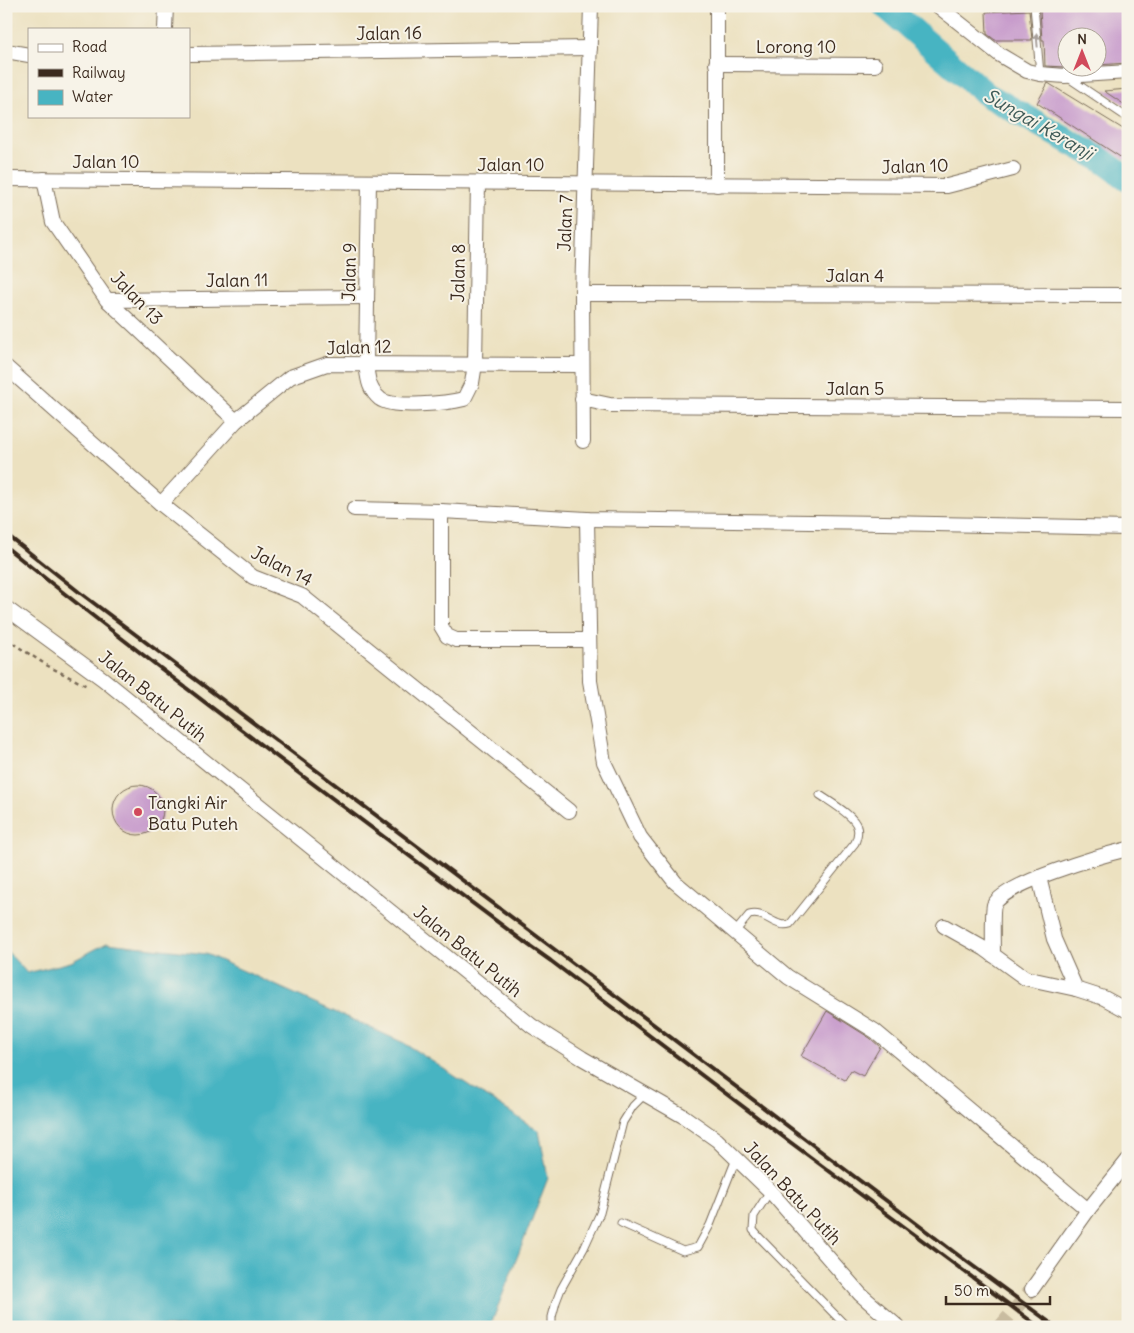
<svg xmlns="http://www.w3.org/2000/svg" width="1134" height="1333" viewBox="0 0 1134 1333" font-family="Delius,sans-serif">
<rect width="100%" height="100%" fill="#f7f3e8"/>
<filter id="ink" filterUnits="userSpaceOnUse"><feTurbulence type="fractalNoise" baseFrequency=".02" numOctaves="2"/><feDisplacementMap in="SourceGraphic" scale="10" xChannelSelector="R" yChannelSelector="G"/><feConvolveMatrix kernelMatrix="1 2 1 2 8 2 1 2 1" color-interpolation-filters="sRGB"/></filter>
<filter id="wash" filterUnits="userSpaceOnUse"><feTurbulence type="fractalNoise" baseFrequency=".0096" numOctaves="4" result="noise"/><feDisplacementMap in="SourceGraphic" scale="20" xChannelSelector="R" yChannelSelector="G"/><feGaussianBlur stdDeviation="1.12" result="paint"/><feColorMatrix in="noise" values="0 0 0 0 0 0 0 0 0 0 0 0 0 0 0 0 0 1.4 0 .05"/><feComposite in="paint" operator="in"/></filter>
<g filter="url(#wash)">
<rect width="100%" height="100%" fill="#ece1c0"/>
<polygon fill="#47b4c2" stroke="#416f70" points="107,943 206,954 404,1043 539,1131 548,1178 490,1327 6,1327 6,950 27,973 71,962"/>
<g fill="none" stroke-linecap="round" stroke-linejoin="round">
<polyline stroke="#47b4c2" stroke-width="25" points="885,6 987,95 1102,160 1128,179"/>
</g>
<g id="blocks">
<g fill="#c89ccc">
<polygon points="1043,6 1128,6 1128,63 1096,65 1096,38 1066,38 1066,67 1045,66 1044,40 1042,40 1040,10 1043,10"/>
<polygon points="1029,10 1032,40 995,40 987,34 986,12"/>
<polygon points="1048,83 1128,132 1128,162 1037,103"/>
<polygon points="1128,89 1128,107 1104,91"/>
<circle cx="138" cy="810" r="25"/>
<polygon points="827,1011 870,1038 880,1047 863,1076 851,1070 845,1080 801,1056"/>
</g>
</g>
</g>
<g filter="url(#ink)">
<use href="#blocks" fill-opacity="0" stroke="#796a57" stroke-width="1"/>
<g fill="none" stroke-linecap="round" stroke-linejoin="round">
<polyline stroke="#c9bca0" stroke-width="14" stroke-dasharray="14 7" stroke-linecap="butt" points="1000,1327 1032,1289"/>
<defs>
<g id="service">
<polyline points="1034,6 1040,74"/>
<polyline points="1067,77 1128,118"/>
<path d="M735,932l14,-17c16,-5 26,14 41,9l65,-81c2,-5 4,-11 2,-16 -2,-11 -27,-25 -37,-32"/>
<polyline points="770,1191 754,1216 753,1230 760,1238 847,1327"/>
<polyline points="621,1223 683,1251 698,1247 710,1225 736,1159"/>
<polyline points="552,1327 552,1317 556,1302 561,1289 584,1248 600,1213 623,1122 633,1106 645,1094"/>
</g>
<g id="minor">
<polyline points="938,6 1000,55 1027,71 1040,74 1065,76 1128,72"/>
<polyline points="165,29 166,6"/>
<polyline points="6,51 29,55"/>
<polyline points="189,54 590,48"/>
<polyline points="716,64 875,65"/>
<polyline points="6,179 947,186 1013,169"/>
<polyline points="44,179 53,222 107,300 236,421"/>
<path d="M369,182l-3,182c2,14 2,25 14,35 13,10 68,4 84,0l8,-16 3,-19 3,-181"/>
<polyline points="717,185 717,6"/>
<polyline points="582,294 1128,295"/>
<polyline points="107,300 367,297"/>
<polyline points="6,367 161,504 253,577 302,596 569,811"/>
<polyline points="582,399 610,405 1128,408"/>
<polyline points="583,441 582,294 591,6"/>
<polyline points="161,504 236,421 290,377 327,364 582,365"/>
<polyline points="354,509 441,511 587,519 884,523 1128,528"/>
<polyline points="441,511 441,626 447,636 456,640 589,640"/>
<polyline points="587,519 590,681 604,762 640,837 675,882 788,977 875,1031 1088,1210"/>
<polyline points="6,608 103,679 532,1026 582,1058 683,1116 717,1140 770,1191 860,1294 898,1327"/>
<polyline points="1039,877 1054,939 1076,989"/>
<polyline points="944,926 985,949 1025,978 1076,989 1104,998 1128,1011"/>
<path d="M993,955c0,-10 -1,-44 1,-50 10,-22 109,-50 134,-56"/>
<polyline points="1032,1289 1088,1210 1128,1160"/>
</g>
</defs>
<use href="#service" stroke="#796a57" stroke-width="9"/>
<use href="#minor" stroke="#796a57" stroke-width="16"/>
<polyline stroke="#796a57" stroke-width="2.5" stroke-dasharray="4 4" stroke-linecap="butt" points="6,639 48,666 87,686"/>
<use href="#service" stroke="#fff" stroke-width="7"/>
<use href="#minor" stroke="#fff" stroke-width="14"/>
<g stroke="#3b2a1e" stroke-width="4">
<polyline points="6,534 79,592 558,952 958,1255 1056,1327"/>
<path d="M6,547c169,136 344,264 517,394l28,20 231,175 257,191"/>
</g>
</g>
<defs><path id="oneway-solid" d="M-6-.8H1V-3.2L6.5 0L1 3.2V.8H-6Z" transform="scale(1.25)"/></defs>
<use fill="#a79f9a" href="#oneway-solid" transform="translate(1037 40) rotate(-95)"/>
</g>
<circle fill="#d1495b" stroke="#f7f3e8" stroke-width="2" cx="138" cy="812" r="5"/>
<g text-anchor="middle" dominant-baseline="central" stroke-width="4" stroke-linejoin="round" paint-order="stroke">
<g font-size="18" fill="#3b2a1e" stroke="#f7f3e8">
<text transform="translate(389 33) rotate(-1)">Jalan 16</text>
<text x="796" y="46">Lorong 10</text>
<text x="106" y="161">Jalan 10</text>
<text x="511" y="164">Jalan 10</text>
<text transform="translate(915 166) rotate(-2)">Jalan 10</text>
<text transform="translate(565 223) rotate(-88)">Jalan 7</text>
<text transform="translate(349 272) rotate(-89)">Jalan 9</text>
<text transform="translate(458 273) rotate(-89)">Jalan 8</text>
<text x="855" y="275">Jalan 4</text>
<text transform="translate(237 280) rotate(-1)">Jalan 11</text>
<text transform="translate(137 298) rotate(46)">Jalan 13</text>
<text transform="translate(359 347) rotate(-2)">Jalan 12</text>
<text x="855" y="388">Jalan 5</text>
<text transform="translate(282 566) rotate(27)">Jalan 14</text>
<text transform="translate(153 696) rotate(39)">Jalan Batu Putih</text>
<text transform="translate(468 951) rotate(39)">Jalan Batu Putih</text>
<text transform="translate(793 1193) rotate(47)">Jalan Batu Putih</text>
</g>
<g font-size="18" fill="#3b2a1e" stroke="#f7f3e8" text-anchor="start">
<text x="148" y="802">Tangki Air<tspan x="148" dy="21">Batu Puteh</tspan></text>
</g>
<g font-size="19" font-style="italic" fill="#3f5a57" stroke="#f7f3e8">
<text transform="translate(1039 124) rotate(30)">Sungai Keranji</text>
</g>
</g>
<rect width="1134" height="1333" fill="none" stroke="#f7f3e8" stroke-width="25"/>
<rect x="28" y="28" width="162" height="90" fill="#f7f3e8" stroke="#aca397"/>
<rect x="38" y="44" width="25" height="8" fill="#ffffff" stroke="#aca397"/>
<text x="72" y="52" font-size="15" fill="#3b2a1e">Road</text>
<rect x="38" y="69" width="25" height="8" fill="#3b2a1e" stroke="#aca397"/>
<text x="72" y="78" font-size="15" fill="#3b2a1e">Railway</text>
<rect x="38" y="90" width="25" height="15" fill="#47b4c2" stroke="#aca397"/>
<text x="72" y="102" font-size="15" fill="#3b2a1e">Water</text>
<g transform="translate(1082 52)"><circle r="24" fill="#f7f3e8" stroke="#aca397"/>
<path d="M0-4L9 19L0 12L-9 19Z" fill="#d1495b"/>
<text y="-8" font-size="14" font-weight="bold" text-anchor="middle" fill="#3b2a1e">N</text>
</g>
<path d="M946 1296v8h104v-8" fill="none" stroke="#3b2a1e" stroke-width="2.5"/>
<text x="954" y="1296" font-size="15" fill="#3b2a1e" stroke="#f7f3e8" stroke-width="4" paint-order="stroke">50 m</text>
</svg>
